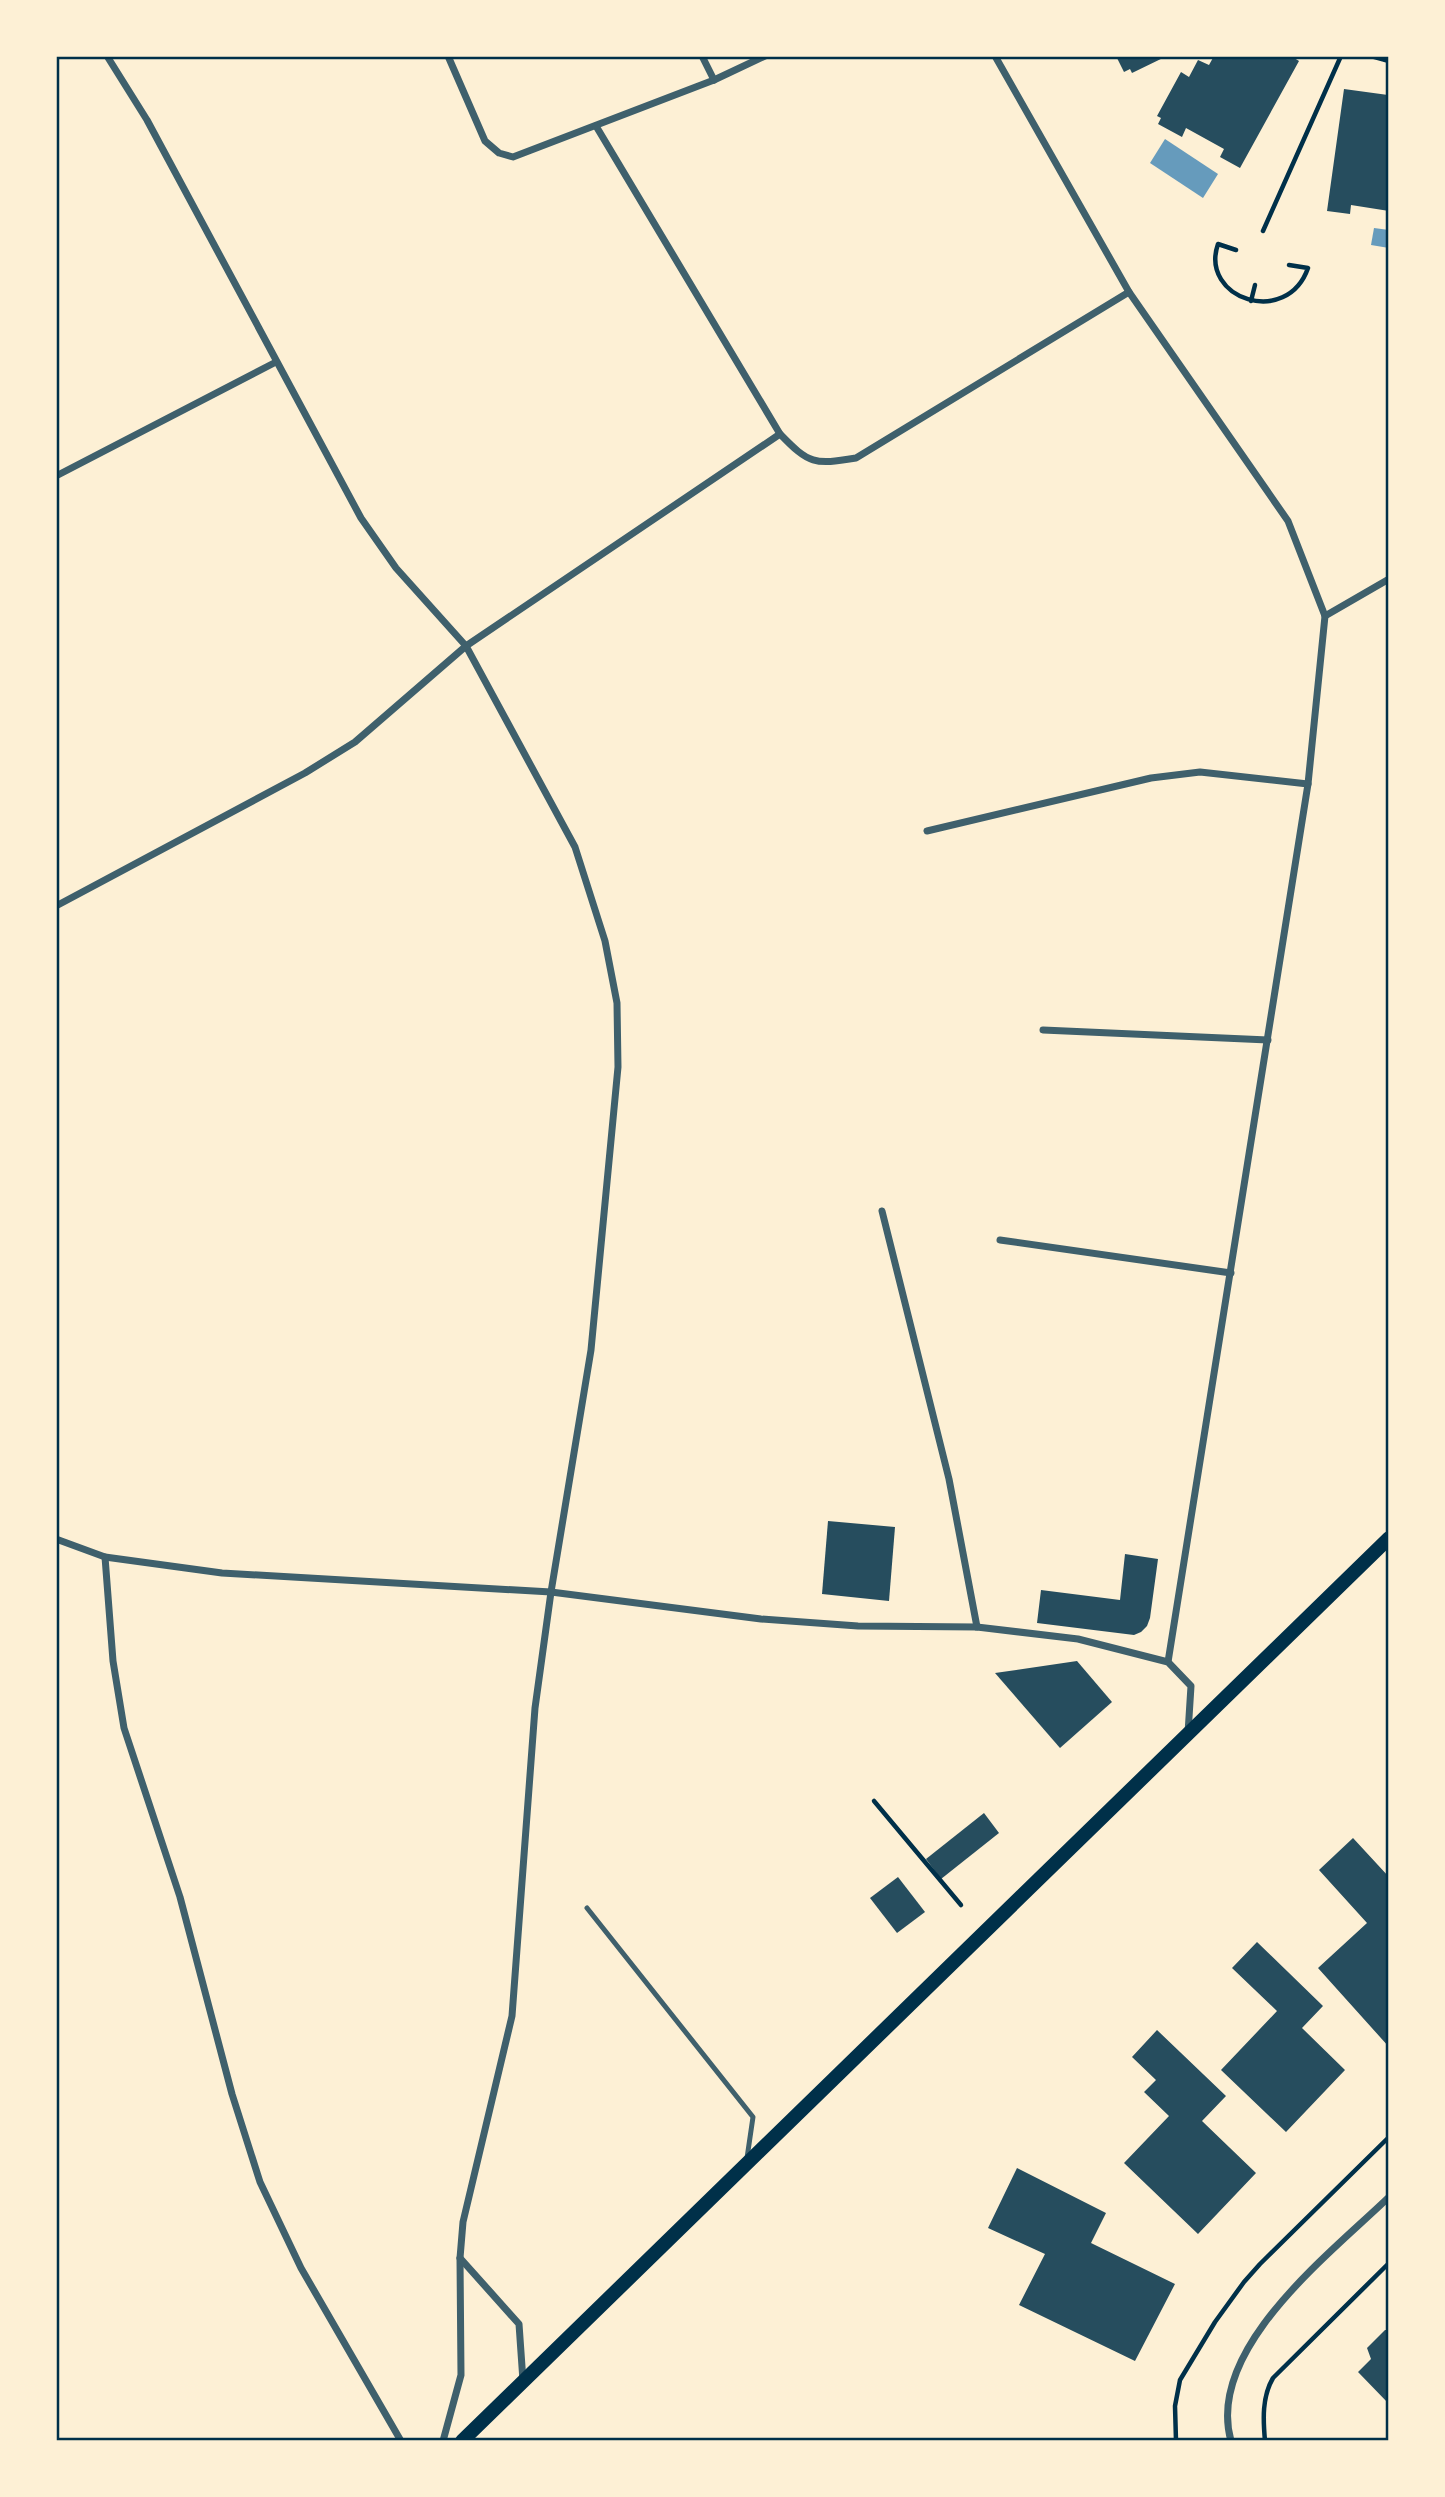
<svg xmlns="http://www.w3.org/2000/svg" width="1445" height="2497" viewBox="0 0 1445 2497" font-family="'DejaVu Sans',sans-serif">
<rect width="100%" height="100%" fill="#fdf0d5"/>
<g fill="#669bbc">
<polygon points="1165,139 1218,174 1203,198 1150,163"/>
<polygon points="1374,228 1389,230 1389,248 1371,245"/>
</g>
<g fill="#264d5e">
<polygon points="1116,56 1167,56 1132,73 1130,69 1124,72"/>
<polygon points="1214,56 1291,56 1299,61 1240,168 1220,157 1224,149 1186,128 1182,137 1158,124 1161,118 1157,116 1181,72 1189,77 1198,60 1209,65"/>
<polygon points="1344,89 1388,95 1386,114 1389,114 1389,211 1351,205 1350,214 1327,211"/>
<polygon points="828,1521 895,1527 889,1601 822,1594"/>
<polygon points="1125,1554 1158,1559 1150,1618 1147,1626 1141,1632 1134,1635 1037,1623 1041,1590 1120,1600"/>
<polygon points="1077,1661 1112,1702 1060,1748 995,1673"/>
<polygon points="984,1813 999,1833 941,1879 926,1859"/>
<polygon points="1353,1838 1389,1877 1389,2047 1318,1968 1367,1923 1319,1870"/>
<polygon points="898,1877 925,1912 897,1933 870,1898"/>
<polygon points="1257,1942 1323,2006 1302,2028 1345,2070 1286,2132 1221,2070 1277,2011 1232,1968"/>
<polygon points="1157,2030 1226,2096 1202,2121 1256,2173 1198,2234 1124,2163 1169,2116 1144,2092 1156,2080 1132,2057"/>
<polygon points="1017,2168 1106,2213 1091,2243 1175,2284 1135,2361 1019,2305 1045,2254 988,2228"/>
<polygon points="1385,2330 1389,2330 1389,2404 1358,2372 1371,2359 1367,2348"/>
</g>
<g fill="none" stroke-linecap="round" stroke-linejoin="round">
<g stroke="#003049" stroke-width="4.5">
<polyline points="1371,56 1389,61"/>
<polyline points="1263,231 1341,56"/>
<path d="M1236,250l-18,-6c-19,55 69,84 90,24l-19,-3"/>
<polyline points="1251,301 1255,285"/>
<polyline points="874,1801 961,1905"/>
<polyline points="1176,2441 1175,2406 1180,2380 1215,2322 1244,2282 1260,2264 1389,2137"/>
<path d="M1265,2441c-2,-22 -3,-44 8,-63l116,-115"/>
</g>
<polyline stroke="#3f606c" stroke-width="5" points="587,1908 753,2117 747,2158"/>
<g stroke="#3f606c" stroke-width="7">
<polyline points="107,56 147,120 361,518 396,568 466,646 575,847 605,941 617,1003 618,1067 591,1350 551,1592 535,1708 512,2016 463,2222 460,2258 461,2375 443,2441"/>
<polyline points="448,56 485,141 499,153 513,157 714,80 765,56"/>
<polyline points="702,56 714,80"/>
<polyline points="995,56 1129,292 1288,521 1325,616 1308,784 1168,1662"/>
<path d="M596,126l184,308c29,30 34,31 76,24l273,-166"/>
<polyline points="56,476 276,362"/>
<polyline points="1325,616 1389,579"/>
<polyline points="927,831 1151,778 1200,772 1308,784"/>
<polyline points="56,906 305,773 355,742 466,646 780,434"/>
<polyline points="1043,1030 1268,1040"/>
<polyline points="882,1211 949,1479 977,1627"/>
<polyline points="1000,1240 1231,1273"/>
<polyline points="56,1539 105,1557 222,1573 551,1592 761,1619 858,1626 977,1627 1078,1639 1168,1662 1191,1686 1188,1733"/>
<polyline points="105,1557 113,1661 124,1728 180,1897 232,2094 260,2182 301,2268 401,2441"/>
<polyline points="460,2258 519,2324 523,2381"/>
<path d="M1231,2441c-26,-92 99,-187 158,-244"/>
</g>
<polyline stroke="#003049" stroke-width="14" points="462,2441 1389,1538"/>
</g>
<rect width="1445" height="2497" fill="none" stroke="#fdf0d5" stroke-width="116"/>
<rect x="58" y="58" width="1329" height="2381" fill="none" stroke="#003049" stroke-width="2.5"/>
</svg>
